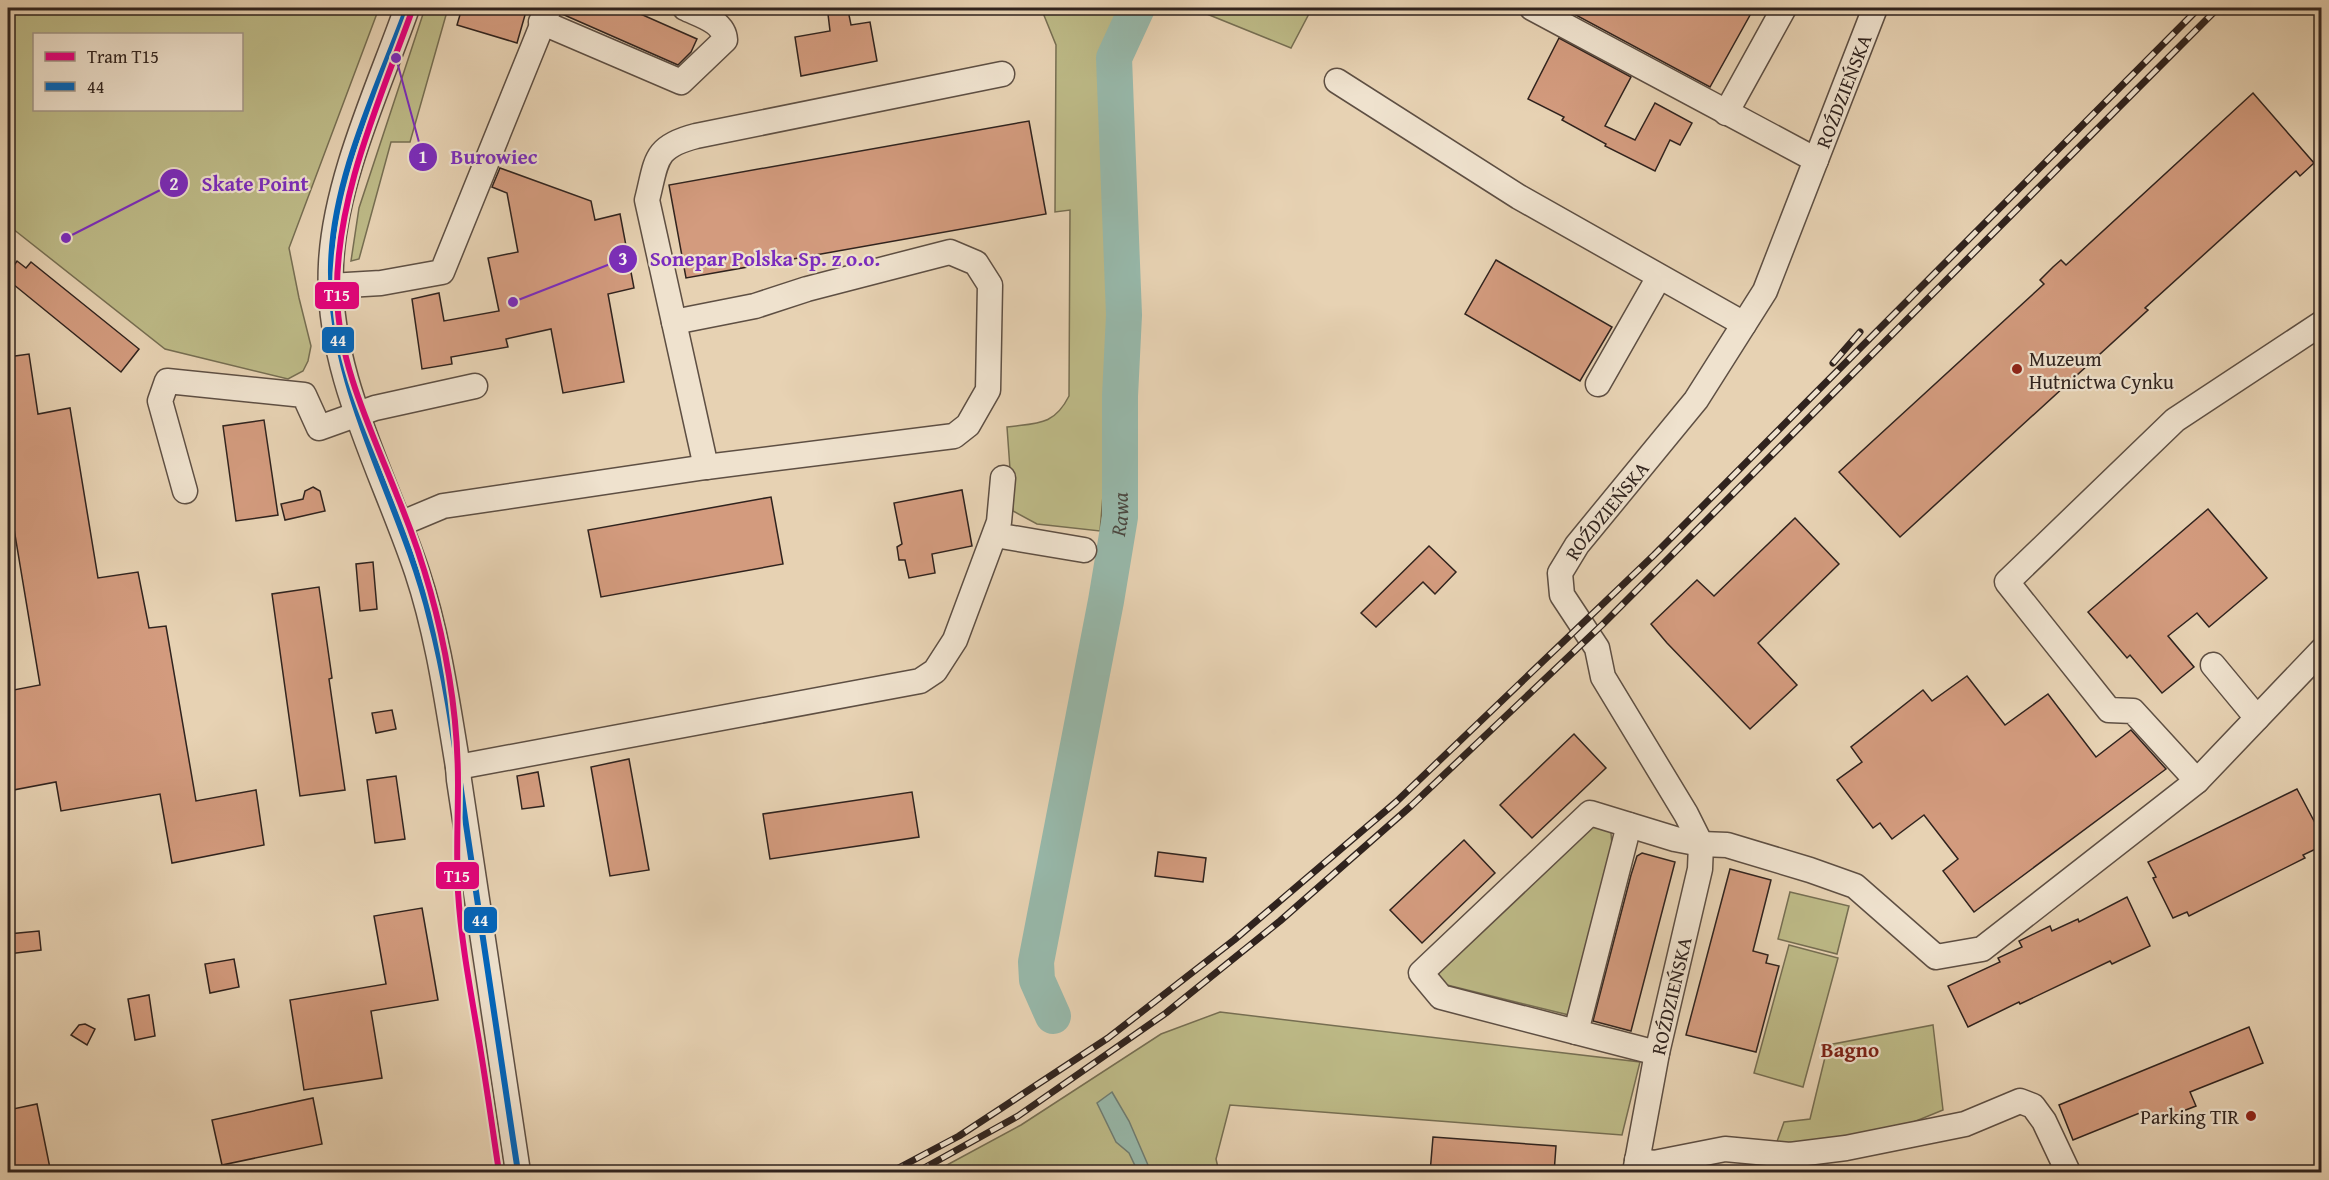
<svg xmlns="http://www.w3.org/2000/svg" width="2329" height="1180" viewBox="0 0 2329 1180" font-family="'Gentium Book Plus',serif">
<rect width="100%" height="100%" fill="#e7d2b3"/>
<filter id="stains"><feTurbulence type="fractalNoise" baseFrequency=".00333" numOctaves="4"/><feColorMatrix values="0 0 0 0 .2 0 0 0 0 .09 0 0 0 0 .02 0 0 0 .5 -.17"/></filter>
<radialGradient id="worn" r=".72"><stop offset=".6" stop-color="#630" stop-opacity="0"/><stop offset="1" stop-color="#630" stop-opacity=".3"/></radialGradient>
<g fill="#bdba87" stroke="#766e52" stroke-width="1.5" fill-rule="evenodd">
<path d="M8,8h371l-90,240 10,50 12,48 -3,15 -5,10 -15,8 -123,-30 -157,-124zM34,34h208v76h-208z"/>
<polygon points="425,8 448,8 410,142 391,142 359,259 351,261 359,208"/>
<path d="M1041,8h84l-21,47 8,254 -3,116 -9,106 -63,-7 -24,-13 -6,-84c30,-4 47,-1 62,-31l1,-186 -15,2 1,-167z"/>
<polygon points="1192,8 1312,8 1291,48"/>
<polygon points="1604,824 1611,833 1612,846 1569,1015 1439,983 1439,971 1591,825"/>
<polygon points="1790,892 1849,906 1837,954 1778,939"/>
<polygon points="1789,945 1838,958 1803,1087 1754,1073"/>
<polygon points="1220,1012 1640,1062 1622,1135 1230,1105 1216,1159 1219,1172 934,1172 1021,1125 1161,1034"/>
<polygon points="1933,1025 1943,1110 1818,1161 1808,1172 1766,1172 1784,1122 1810,1119 1828,1045"/>
</g>
<polygon fill="#97b8aa" stroke="#6e7c72" stroke-width="1.5" points="1112,1092 1129,1121 1151,1172 1138,1172 1129,1153 1116,1142 1097,1103"/>
<g fill="none" stroke-linecap="round" stroke-linejoin="round">
<path stroke="#97b8aa" stroke-width="36" id="s1" d="M1053,1016l-16,-36 -1,-18 70,-361 14,-84v-121l4,-81 -10,-257 23,-50"/>
</g>
<g fill="#d39b7e" stroke="#30231e" stroke-width="1.5">
<polygon points="462,8 527,8 517,43 457,25"/>
<polygon points="563,8 627,8 697,39 691,52 678,65 562,14"/>
<polygon points="1574,8 1754,8 1710,87 1572,13"/>
<polygon points="848,10 851,25 870,22 877,61 801,76 795,37 830,31 828,14"/>
<polygon points="1559,38 1631,77 1605,126 1635,140 1655,103 1692,123 1680,145 1670,140 1655,171 1605,146 1606,144 1562,120 1564,117 1528,99"/>
<polygon points="2253,93 2314,163 2300,176 2296,171 2145,308 2148,310 1900,537 1839,472 2044,284 2040,280 2053,267 2061,260 2066,265"/>
<polygon points="1029,121 1046,214 686,278 669,185"/>
<polygon points="500,168 591,201 595,220 620,214 634,288 608,294 624,382 563,393 551,329 506,339 508,347 451,357 452,364 422,369 412,299 439,293 444,321 499,311 488,258 518,252 507,193 492,187"/>
<polygon points="1496,260 1612,327 1580,381 1465,314"/>
<polygon points="17,261 26,268 31,262 139,349 121,372 8,280 8,274"/>
<polygon points="29,354 38,414 70,408 98,578 138,572 149,628 166,626 196,801 256,790 264,845 172,863 160,794 61,811 56,782 8,791 8,691 40,685 13,523 8,524 8,357"/>
<polygon points="264,420 278,515 236,521 223,426"/>
<polygon points="313,487 320,491 325,511 285,520 281,504 303,499 305,491"/>
<polygon points="962,490 972,546 932,554 935,573 909,578 905,560 899,560 897,547 902,544 894,503"/>
<polygon points="771,497 783,564 601,597 588,530"/>
<polygon points="2208,509 2267,578 2209,627 2197,613 2168,636 2194,667 2162,693 2130,655 2127,658 2088,612"/>
<polygon points="1795,518 1839,564 1758,643 1797,685 1750,729 1667,643 1651,624 1697,580 1714,596"/>
<polygon points="1429,546 1456,572 1435,594 1423,582 1376,627 1361,613"/>
<polygon points="373,562 377,609 360,611 356,564"/>
<polygon points="319,587 332,678 329,679 345,790 300,796 272,594"/>
<polygon points="1967,676 2005,725 2048,694 2096,757 2131,730 2166,769 1974,912 1943,871 1958,859 1924,815 1892,839 1880,823 1873,828 1837,780 1862,762 1851,747 1923,690 1932,701"/>
<polygon points="392,710 396,729 376,733 372,713"/>
<polygon points="1574,734 1606,768 1532,838 1500,805"/>
<polygon points="629,759 649,870 610,876 591,767"/>
<polygon points="538,772 544,806 522,809 517,776"/>
<polygon points="396,776 405,839 375,843 367,780"/>
<polygon points="2297,789 2322,836 2322,846 2303,855 2305,858 2189,916 2187,912 2173,918 2153,878 2156,877 2148,862"/>
<polygon points="912,792 919,837 770,859 763,814"/>
<polygon points="1464,840 1495,873 1422,943 1390,910"/>
<polygon points="1158,852 1206,858 1203,882 1155,876"/>
<polygon points="1642,853 1675,862 1631,1031 1593,1021 1631,875 1637,856"/>
<polygon points="1730,869 1771,880 1753,951 1768,955 1766,963 1779,966 1756,1052 1686,1035"/>
<polygon points="2127,897 2150,946 2112,964 2110,961 2020,1004 2019,1002 1968,1027 1948,986 2000,962 1998,958 2022,947 2019,941 2050,926 2052,931 2078,919 2079,922"/>
<polygon points="422,908 438,1000 371,1011 382,1078 304,1090 290,1000 386,984 374,916"/>
<polygon points="39,931 41,950 8,954 8,934"/>
<polygon points="234,959 239,987 210,993 205,964"/>
<polygon points="149,995 155,1036 135,1040 128,999"/>
<polygon points="85,1024 95,1029 87,1045 71,1035 79,1025"/>
<polygon points="2249,1027 2263,1063 2190,1092 2196,1106 2152,1123 2147,1110 2073,1140 2059,1105"/>
<polygon points="313,1098 322,1144 222,1165 212,1120"/>
<polygon points="37,1104 51,1173 8,1173 8,1110"/>
<polygon points="1433,1137 1556,1146 1554,1173 1430,1173"/>
</g>
<g fill="none" stroke-linecap="round" stroke-linejoin="round">
<defs>
<g id="minor">
<path d="M407,8c-28,79 -72,172 -76,256 -6,106 53,209 86,308 21,63 30,129 41,195l1,13 59,392"/>
<polyline points="1532,8 1816,160"/>
<path d="M541,22l140,60 44,-42c-1,-19 -26,-25 -40,-32"/>
<polyline points="1337,81 1519,197 1744,324"/>
<polyline points="1726,113 1784,8"/>
<polyline points="330,286 381,283 442,272 549,8"/>
<polyline points="1598,384 1659,277"/>
<path d="M706,467l-59,-267c10,-39 6,-53 49,-64l306,-62"/>
<polyline points="185,491 160,401 167,381 304,395 319,428 375,408 475,386"/>
<polyline points="400,524 443,506 706,467 954,436 968,425 988,390 990,285 976,263 950,252 807,289 755,306 674,322"/>
<polyline points="995,535 1084,550"/>
<polyline points="2213,665 2257,718"/>
<polyline points="458,767 920,681 935,671 955,640 999,522 1003,478"/>
<polyline points="2197,781 2133,711 2109,710 2007,582 2175,420 2322,323"/>
<polyline points="1576,1032 1629,825"/>
<polyline points="1657,1053 1441,997 1421,973 1590,813 1675,839 1701,844 1727,845 1810,870 1855,886 1936,957 1982,949 2197,781 2322,650"/>
<polyline points="1637,1160 1654,1163 1725,1149 1790,1155 1846,1148 1965,1124 2020,1101 2033,1106 2044,1121 2068,1172"/>
<path id="s2" d="M1635,1172l22,-119 43,-184 1,-25 -15,-30 -83,-137 -6,-29 -35,-53 -2,-22 17,-28 119,-145 69,-109 110,-283"/>
</g>
</defs>
<use href="#minor" stroke="#5e4f43" stroke-width="27"/>
<use href="#minor" stroke="#efe2ce" stroke-width="24"/>
<defs>
<g id="rail">
<polyline points="1833,363 1860,332"/>
<polyline points="891,1172 959,1136 1108,1038 1234,940 1396,802 1654,555 2199,8"/>
<polyline points="917,1172 1018,1116 1166,1013 1280,921 1411,806 1603,624 2218,8"/>
</g>
</defs>
<use href="#rail" stroke="#30231e" stroke-width="7"/>
<use href="#rail" stroke="#efe2ce" stroke-width="4.5" stroke-dasharray="14" stroke-linecap="butt"/>
<defs>
<path id="bus-1" d="M407,8c-30,81 -75,172 -76,259 -2,126 70,233 99,352 19,72 27,146 38,219 17,112 33,223 50,334"/>
</defs>
<use href="#bus-1" stroke="#efe2ce" stroke-width="10"/>
<use href="#bus-1" stroke="#0065bd" stroke-width="6"/>
<defs>
<path id="tram-1" d="M413,8c-33,92 -78,189 -76,289 2,69 36,137 61,201 24,58 41,116 51,178 6,36 9,72 9,108 0,36 -2,72 0,108 3,48 12,96 20,143 8,46 14,91 21,137"/>
</defs>
<use href="#tram-1" stroke="#efe2ce" stroke-width="10"/>
<use href="#tram-1" stroke="#e5007d" stroke-width="6"/>
</g>
<g fill="#8f2418" stroke="#efe2ce" stroke-width="2">
<circle cx="2017" cy="369" r="6"/>
<circle cx="2251" cy="1116" r="6"/>
</g>
<g text-anchor="middle" dominant-baseline="central" stroke-width="4.5" stroke-linejoin="round" paint-order="stroke">
<g font-size="20" fill="#30231e" stroke="#efe2ce">
<text stroke="none"><textPath href="#s2" startOffset="1208">ROŹDZIEŃSKA</textPath></text>
<text stroke="none"><textPath href="#s2" startOffset="722">ROŹDZIEŃSKA</textPath></text>
<text stroke="none"><textPath href="#s2" startOffset="180">ROŹDZIEŃSKA</textPath></text>
</g>
<g font-size="20" fill="#30231e" stroke="#efe2ce" text-anchor="start">
<text x="2029" y="358">Muzeum<tspan x="2029" dy="23">Hutnictwa Cynku</tspan></text>
<text x="2239" y="1116" text-anchor="end">Parking TIR</text>
</g>
<g font-size="21" font-style="italic" fill="#4a4841" stroke="#efe2ce">
<text stroke="none"><textPath href="#s1" startOffset="513">Rawa</textPath></text>
</g>
<g font-size="21" font-weight="bold" fill="#7a1f14" stroke="#efe2ce">
<text x="1850" y="1049">Bagno</text>
</g>
</g>
<path fill="none" stroke="#7b2cbf" stroke-width="2" d="M396 58L423 157M66 238L174 183M513 302L623 259"/>
<g fill="#7b2cbf" stroke="#efe2ce" stroke-width="2">
<circle cx="396" cy="58" r="6"/>
<circle cx="66" cy="238" r="6"/>
<circle cx="513" cy="302" r="6"/>
<circle cx="423" cy="157" r="15"/>
<circle cx="174" cy="183" r="15"/>
<circle cx="623" cy="259" r="15"/>
</g>
<g font-size="18" text-anchor="middle" font-weight="bold" fill="#fff">
<text x="423" y="163">1</text>
<text x="174" y="190">2</text>
<text x="623" y="265">3</text>
</g>
<g font-size="21" text-anchor="middle" font-weight="bold" fill="#7b2cbf" stroke="#efe2ce" stroke-width="4.5" stroke-linejoin="round" paint-order="stroke">
<text x="494" y="164">Burowiec</text>
<text x="255" y="191">Skate Point</text>
<text x="765" y="266">Sonepar Polska Sp. z o.o.</text>
</g>
<g stroke="#efe2ce" stroke-width="2">
<rect x="314" y="281" width="46" height="29" rx="6" fill="#e5007d"/>
<rect x="321" y="326" width="34" height="28" rx="6" fill="#0065bd"/>
<rect x="435" y="861" width="45" height="29" rx="6" fill="#e5007d"/>
<rect x="463" y="906" width="35" height="28" rx="6" fill="#0065bd"/>
</g>
<g font-size="16" text-anchor="middle" font-weight="bold" fill="#fff">
<text x="337" y="301">T15</text>
<text x="338" y="346">44</text>
<text x="457" y="882">T15</text>
<text x="480" y="926">44</text>
</g>
<rect width="2329" height="1180" fill="none" stroke="#e7d2b3" stroke-width="30"/>
<rect x="9" y="9" width="2311" height="1162" fill="none" stroke="#30231e" stroke-width="3"/>
<rect x="15" y="15" width="2299" height="1150" fill="none" stroke="#30231e" stroke-width="1.5"/>
<rect x="33" y="33" width="210" height="78" fill="#efe2ce" stroke="#a39688" stroke-width="1.5"/>
<rect x="45" y="52" width="30" height="9" fill="#e5007d" stroke="#a39688" stroke-width="1.5"/>
<text x="87" y="63" font-size="18" fill="#30231e">Tram T15</text>
<rect x="45" y="82" width="30" height="9" fill="#0065bd" stroke="#a39688" stroke-width="1.5"/>
<text x="87" y="93" font-size="18" fill="#30231e">44</text>
<rect width="100%" height="100%" filter="url(#stains)"/>
<rect width="100%" height="100%" fill="url(#worn)"/>
</svg>
